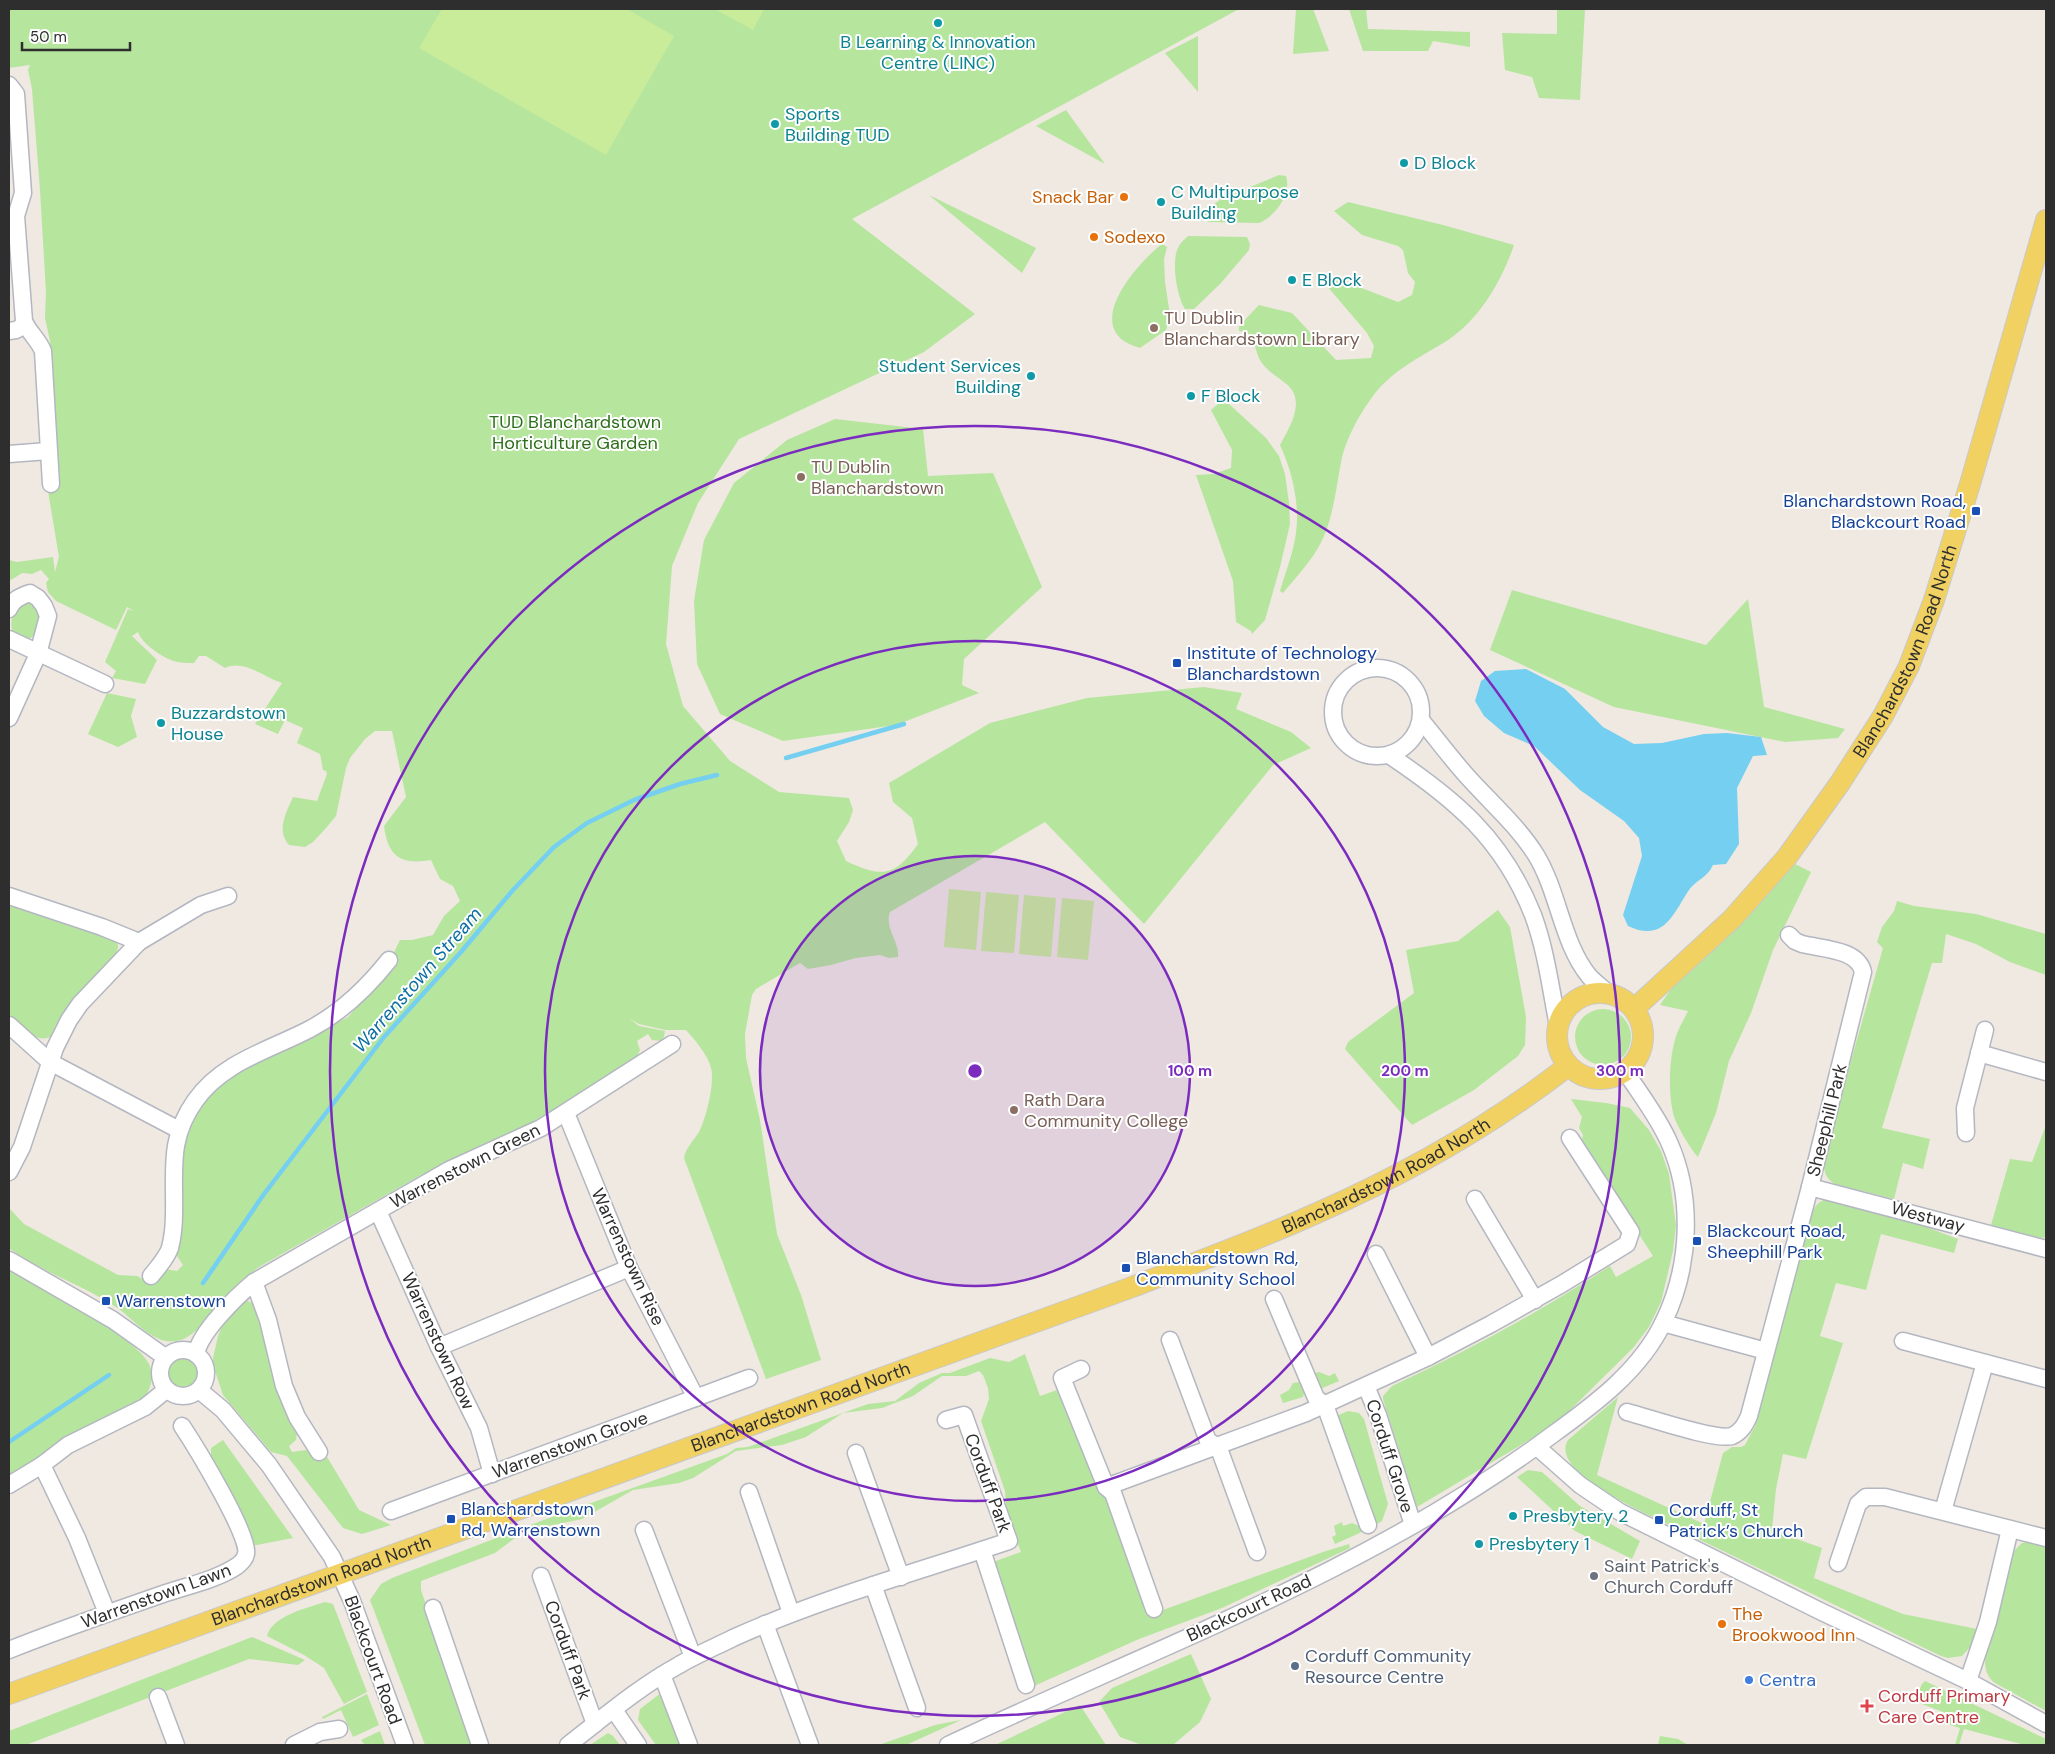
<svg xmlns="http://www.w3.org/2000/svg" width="2055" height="1754" viewBox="0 0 2055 1754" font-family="'DM Sans',sans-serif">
<rect width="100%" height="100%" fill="#efe9e1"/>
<g fill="#b6e59e">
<path d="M9,9h1230l-387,210 123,95 -51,38 -185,87 -41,64 -26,63 -6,78 17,62 47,55 49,31 70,6 4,12 -4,12 -12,19 9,20c36,17 49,16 72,-17l-6,-26 -19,-16 -4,-19 101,-60 97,-25 117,-11 38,6 -6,16 55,23 20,16 -38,17 -129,159 -99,-102 -155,90c-6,16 10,30 8,45l-9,1 -9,-3 -24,3 -25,7 -23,4 -8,-6 -44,26 -4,6 -7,39 1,24 14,62 17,114 24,61 20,65 -55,19 -82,-221c1,-9 10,-18 15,-26 7,-13 16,-49 12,-64 -3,-13 -16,-28 -25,-38h-21l-26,-6 -10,-6 10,8 26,5 -2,10 -11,-1 -4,-6 -11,7 3,9 -4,9 -115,70 -100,46 -162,92c-8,6 -17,12 -24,20 -15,14 -35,47 -54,53 -7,2 -16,2 -22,-1 -16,-7 -27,-20 -40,-30 -35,-24 -76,-36 -110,-61v-40l15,16 94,51 19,1 15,8 12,-15 13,2 6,-6 -8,-12 4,-92 13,-46 28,-34 128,-64 33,-38 19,-39h12l21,-5 11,-19 16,-15 -7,-15 -13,-7 -9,-19c-30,5 -43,-3 -47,-34l22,-29 -14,-66h-17l-10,8 -15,19 -4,10 -10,48 -10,12 -13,14 -8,5 -16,-2c-13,-15 -3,-32 4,-48l24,4 10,-27 -1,-3 -3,-1 -3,-16 -23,-11 6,-15 -18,-8 -7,14 -23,-10 27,-41c-19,-6 -38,-24 -57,-15l-19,-12h-7l-5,7c-7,0 -13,0 -20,-2 -11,-3 -33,-18 -36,-29l-6,4 25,24 -12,24 -33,-6 4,-7 -11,-9 23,-53 6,2 -7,-4 -11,23 -60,-29 -8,-9 -2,-9 3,-4 -8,-9 -9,4 -10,-1 -11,7 -2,-1v-19l8,2 36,-5 2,15 4,-15 -11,-66 6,-25 2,-38 -6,-87 -5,-23 1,-25 -6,-103 -8,-101 -4,-19 2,-5 -21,3z"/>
<polygon points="1296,9 1313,9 1329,51 1293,54"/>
<polygon points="1349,9 1366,9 1368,29 1470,32 1470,47 1433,41 1428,51 1363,51"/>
<polygon points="1557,9 1585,9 1580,100 1539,98 1532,77 1505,70 1502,33 1557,34"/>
<polygon points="1198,36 1198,92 1165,53"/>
<polygon points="1066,110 1105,164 1036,126"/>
<path d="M1279,175l7,1c6,17 -10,40 -27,47l-50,-1 -5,-3 1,-8 16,-12z"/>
<polygon points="929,195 1036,248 1022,273"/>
<path d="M1348,202l95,23 71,20c-12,35 -34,74 -66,95 -27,17 -56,30 -75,56 -13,17 -26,41 -31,61 -5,25 -7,49 -16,74 -8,23 -27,43 -43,62l-3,-2c5,-17 12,-35 15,-52 6,-31 -2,-66 -15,-94 8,-15 23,-38 12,-55 -7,-10 -23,-15 -32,-30 -4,-7 -5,-17 -9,-25l-12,-4v-5l20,-21 33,8 44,47 35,-2 3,-12 -7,-13 -40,-47 6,-9 65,25 14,-7 3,-13 -7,-9 -5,-23 -5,-4 -36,-11 -28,-24z"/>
<path d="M1188,236l59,1 3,7 -1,6 -29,34 -26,25h-9c-8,-12 -14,-47 -7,-61 2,-5 7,-9 10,-12z"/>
<path d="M1162,244l5,3 -3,12 1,23 5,33 -4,15 -26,18c-62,-17 -5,-83 22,-104z"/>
<polygon points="1219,403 1229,404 1266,438 1279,456 1285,474 1289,503 1290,524 1280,567 1265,620 1252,634 1251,631 1236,622 1233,581 1196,475 1214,474 1231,468 1232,450 1211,410"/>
<polygon points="835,419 923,429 928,476 993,473 1042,587 964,659 962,685 979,693 896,725 783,741 720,714 697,664 694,601 704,540 734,483 787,440"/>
<polygon points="1512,590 1706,645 1748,599 1764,707 1845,729 1838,738 1785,742 1614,707 1490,650"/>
<path d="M29,598l14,12 -4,22 -10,7 -16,-5c-5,-17 2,-27 16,-36z"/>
<polygon points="107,693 136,699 131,716 137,737 118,747 88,734"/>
<path d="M1793,863l18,9 -38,78 -22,63 -22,48 -13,52 -18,44c-8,-9 -22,-32 -25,-44 -5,-23 -4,-54 3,-77 3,-8 8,-17 12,-25l-28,-6 13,-19z"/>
<path d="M1897,901l17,5 62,8 70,20v41l-36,-13 -34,-18 -30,-10 -4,29h-10l-50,165 48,11 -7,30 -20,-6 -9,36 -59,-15c-13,-8 -12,-19 -10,-32l58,-204 -6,-6 5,-15 12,-16z"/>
<path d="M16,905l99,33c4,7 4,10 0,17l-38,41 -20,27 -7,14c-16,7 -30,-13 -41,-23v-107z"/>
<polygon points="1498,910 1510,927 1526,1017 1525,1045 1518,1056 1474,1090 1412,1125 1345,1049 1348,1042 1414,993 1406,950 1458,941"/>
<circle cx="1603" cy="1037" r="28"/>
<path d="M1571,1099l35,4 24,5 19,22 12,21 8,23 7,51 -3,26 -12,51 -12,25 -16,21 -77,76 -139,83 -34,-108v-3l9,-10c75,-35 148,-74 218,-120l6,11 37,-21 -72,-112 2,-9 -4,-7 3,-11z"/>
<polygon points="2046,1125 2046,1237 2041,1238 1991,1225 2010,1159 2032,1162"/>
<path d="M1828,1199l66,16 64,24 -4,14 -73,-19 -15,56 -30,-7 -16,53 23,7 -37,116 -23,-5 -7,35 -4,41 50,18 -8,30 89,36 74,15 -4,15 -11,12 -14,2 -7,-2 -301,-145c-18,-10 -89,-43 -72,-71l50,-43 -21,78 107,49 19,-71 9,-6h9l4,-2 10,-19 52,-199c4,-12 7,-26 21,-28z"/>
<path d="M9,1269c29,18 128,68 140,95 6,13 2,24 -6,36l-134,79z"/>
<polygon points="248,1301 255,1305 297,1432 296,1440 289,1446 292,1452 306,1450 318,1460 327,1457 359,1510 391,1525 362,1534 343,1528 287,1456 271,1452 223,1395 214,1368 213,1358 218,1336 223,1324 241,1302"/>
<polygon points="1025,1354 1040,1396 1057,1390 1110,1505 1149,1615 1323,1552 1349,1544 1350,1548 1222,1608 1139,1639 1034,1686 993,1562 1021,1552 1007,1516 1005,1491 981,1421 989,1399 988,1388 983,1375 979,1371 966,1376 942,1376 913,1396 882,1408 843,1413 806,1437 782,1445 736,1451 693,1478 679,1483 633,1490 582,1519 529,1530 528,1528 495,1553 421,1581 421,1590 474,1745 425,1745 370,1600 381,1584 392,1578 541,1521 727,1454 736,1448 748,1447 868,1404 895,1401 919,1383 942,1373 950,1373 990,1358 1009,1362"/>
<circle cx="182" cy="1372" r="16"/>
<polygon points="1319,1372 1329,1376 1335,1373 1339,1381 1320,1389 1312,1374"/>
<polygon points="1300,1382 1305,1390 1303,1397 1283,1403 1280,1395 1289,1390 1293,1383"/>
<polygon points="1348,1411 1359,1413 1364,1419 1388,1504 1382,1521 1374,1526 1334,1417"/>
<polygon points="223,1440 293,1538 252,1546 211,1458 211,1448"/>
<polygon points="1528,1470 1542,1472 1580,1506 1640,1541 1632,1559 1575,1531 1517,1477"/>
<polygon points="1342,1522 1343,1526 1352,1523 1359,1526 1362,1532 1335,1544 1332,1537 1336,1535 1334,1526"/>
<path d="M2027,1542l19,4v165l-51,-28c-10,-7 -11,-19 -9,-31l28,-101 8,-8z"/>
<path d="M325,1602l8,2 34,88 -23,12 -20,-36 -20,-13 -37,-19c5,-20 40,-28 58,-34z"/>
<polygon points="252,1637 305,1660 298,1665 249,1659 26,1745 9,1745 9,1731"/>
<polygon points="1191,1654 1211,1699 1200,1722 1173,1745 1142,1745 1120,1737 1099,1702 1112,1688"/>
<polygon points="1925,1681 2046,1739 2046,1745 2025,1745 1964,1729 1959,1745 1955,1745 1960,1728 1948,1724 1951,1715 1914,1701 1922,1684"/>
<polygon points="661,1693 682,1745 656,1745 638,1720 640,1709"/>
<polygon points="367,1694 379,1725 353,1737 341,1710 323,1719 322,1717"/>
<polygon points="1080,1705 1106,1745 995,1745"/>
<polygon points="961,1720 906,1745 879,1745 935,1725"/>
<polygon points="380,1731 385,1745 365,1745 361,1740"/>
<polygon points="608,1733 613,1736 620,1745 590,1745"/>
<polygon points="1660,1736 1678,1739 1688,1745 1658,1745"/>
</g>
<g fill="#c9ec9a">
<polygon points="442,9 627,9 674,36 606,155 419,48"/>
<polygon points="715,9 764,9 753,30"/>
<polygon points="949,889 981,892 976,950 944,947"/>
<polygon points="986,892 1019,895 1014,953 981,951"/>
<polygon points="1024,895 1056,898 1051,957 1019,954"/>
<polygon points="1062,898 1094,901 1088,960 1057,957"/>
</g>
<path fill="#75cff0" d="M1526,669l39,20 38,38 31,17 28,-1 42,-9 23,-1 34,4 6,18 -14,1 -16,32 2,56 -13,20 -13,1c-6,13 -17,15 -24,25 -16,24 -25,53 -61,36l-5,-11 19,-59 -3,-18 -15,-17 -44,-31 -46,-44 -30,-13 -20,-17 -9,-15 6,-20 14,-10z"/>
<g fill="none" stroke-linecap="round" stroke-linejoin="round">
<g stroke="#75cff0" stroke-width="4.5">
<polyline points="786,758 904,724"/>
<polyline points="203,1283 264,1194 384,1037 461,952 513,890 554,847 587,823 634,800 680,784 717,775"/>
<polyline points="9,1442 109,1375"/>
</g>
<defs>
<g id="minor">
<path d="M9,85l7,9 7,99 -7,23 8,105c5,12 14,18 19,30l8,133"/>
<polyline points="9,331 16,330 25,325"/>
<polyline points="9,454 48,451"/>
<path d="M9,609c3,-9 12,-13 21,-16l8,5 6,8 4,10 -10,38 -29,64"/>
<polyline points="9,639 105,684"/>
<circle cx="1377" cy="712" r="44"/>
<path d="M1421,720c15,18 29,37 45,55 24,27 51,50 70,80 23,38 26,88 53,121 6,7 14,12 20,18"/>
<path d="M1389,755c66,44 114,84 144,160 13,35 18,75 25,111"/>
<polyline points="9,896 102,927 139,942"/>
<polyline points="9,1025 50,1062 179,1130"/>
<polyline points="1979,1053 2046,1072"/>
<polyline points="566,1113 629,1268 696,1398"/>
<polyline points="1966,1133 1965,1108 1985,1030"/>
<polyline points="9,1172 22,1147 55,1048 69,1020 80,1004 139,942 201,905 228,896"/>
<polyline points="1810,1187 2046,1249"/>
<polyline points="1475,1199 1535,1300"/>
<polyline points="378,1211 439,1347 479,1428 492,1474"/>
<polyline points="1376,1254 1428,1357"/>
<polyline points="9,1260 113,1320 165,1357"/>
<path d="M151,1276c7,-9 15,-17 19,-28 3,-12 4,-22 4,-34 1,-44 -6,-75 21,-113 27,-39 75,-51 115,-72 32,-17 56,-40 79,-69"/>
<polyline points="254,1282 268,1320 284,1386 297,1417 319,1452"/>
<polyline points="1274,1299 1316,1398 1325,1405 1368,1525"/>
<polyline points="1663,1323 1766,1351"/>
<polyline points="1170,1340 1208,1441 1217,1446 1221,1454 1257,1552"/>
<polyline points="1903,1341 2046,1379"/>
<polyline points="439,1347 629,1268"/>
<circle cx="183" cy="1373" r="23"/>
<path d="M196,1354c4,-22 41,-58 58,-72l195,-112 92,-42 131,-84"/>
<polyline points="1081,1369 1062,1378 1106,1487 1113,1493 1154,1609"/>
<polyline points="1366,1386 1378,1415 1413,1525"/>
<polyline points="199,1390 223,1410 269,1465 332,1557 352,1601 405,1745"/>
<path d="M1627,1412c20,5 88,29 105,24 9,-4 13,-11 17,-20l61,-229 53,-215c-5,-23 -41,-23 -61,-28l-7,-3 -6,-6"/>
<polyline points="1537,1447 1580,1485 1620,1512 1822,1612 1968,1681 2046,1724"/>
<polyline points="856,1453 901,1577"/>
<polyline points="42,1465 77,1538 107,1613"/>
<polyline points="9,1485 42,1465 68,1445 145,1407 166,1390"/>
<polyline points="1106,1487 1306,1413 1428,1357 1491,1324 1562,1284 1627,1244 1631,1232 1570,1138"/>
<polyline points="749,1492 791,1613"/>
<polyline points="391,1511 749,1378"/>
<polyline points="1943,1511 1985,1363"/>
<polyline points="644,1530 693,1657"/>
<polyline points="982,1550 1026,1685"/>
<polyline points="1838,1563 1858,1504 1866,1497 1885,1497 2046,1538"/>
<polyline points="541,1576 595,1724"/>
<polyline points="873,1585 917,1708"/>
<polyline points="433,1608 480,1745"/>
<polyline points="765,1624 810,1745"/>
<path d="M9,1650c50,-20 102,-38 154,-56 23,-8 53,-14 74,-28 4,-3 8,-7 9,-12 5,-17 -52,-110 -64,-128"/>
<polyline points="662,1675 689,1745"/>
<polyline points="1968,1681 1988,1622 2010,1529"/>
<polyline points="158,1697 176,1745"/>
<polyline points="614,1710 638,1745"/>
<polyline points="294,1745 320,1732 339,1729"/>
<path d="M568,1745c36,-28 71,-58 111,-80 17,-10 36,-18 54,-27 89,-40 184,-66 276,-97l-45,-126 -18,5"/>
<path d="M948,1745c204,-96 422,-174 604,-310 43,-31 89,-65 112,-114 26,-54 30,-123 5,-179 -11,-25 -29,-48 -44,-71"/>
</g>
<g id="major">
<circle cx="1600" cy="1036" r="43"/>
<path id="s1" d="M1634,1009l98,-90 55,-62 53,-74 43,-67 26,-50 25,-66 36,-116 76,-264"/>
<path id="s2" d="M9,1694l1126,-408c61,-24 123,-46 182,-73 89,-39 175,-88 251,-147"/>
</g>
</defs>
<use href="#minor" stroke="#b4b7c1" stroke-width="19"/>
<use href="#major" stroke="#c9c9c9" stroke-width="22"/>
<use href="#minor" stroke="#fff" stroke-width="16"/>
<use href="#major" stroke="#f2d163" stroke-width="20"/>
</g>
<circle cx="975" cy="1071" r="215" fill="#7b2cbf" fill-opacity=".12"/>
<g fill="none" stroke="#7b2cbf" stroke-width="2.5">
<circle cx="975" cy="1071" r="215"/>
<circle cx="975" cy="1071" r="430"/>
<circle cx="975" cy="1071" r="645"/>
</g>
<g fill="#0f9aa8" stroke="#fff" stroke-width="2">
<circle cx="938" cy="23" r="5"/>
<circle cx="775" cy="124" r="5"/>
<circle cx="1404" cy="163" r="5"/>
<circle cx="1161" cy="202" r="5"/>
<circle cx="1292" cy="280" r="5"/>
<circle cx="1031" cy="376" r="5"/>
<circle cx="1191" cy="396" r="5"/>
<circle cx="161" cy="723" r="5"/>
<circle cx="1513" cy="1516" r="5"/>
<circle cx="1479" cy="1544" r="5"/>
</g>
<g fill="#e8710a" stroke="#fff" stroke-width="2">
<circle cx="1124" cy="197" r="5"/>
<circle cx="1094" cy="237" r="5"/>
<circle cx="1722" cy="1624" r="5"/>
</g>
<g fill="#8d6e63" stroke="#fff" stroke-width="2">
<circle cx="1154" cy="328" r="5"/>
<circle cx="801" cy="477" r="5"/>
<circle cx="1014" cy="1110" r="5"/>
</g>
<g fill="#1a4fb4" stroke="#fff" stroke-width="2">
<rect x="1971" y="506" width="10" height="10" rx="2.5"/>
<rect x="1172" y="658" width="10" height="10" rx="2.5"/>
<rect x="1692" y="1236" width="10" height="10" rx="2.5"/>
<rect x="1121" y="1263" width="10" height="10" rx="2.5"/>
<rect x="101" y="1296" width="10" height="10" rx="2.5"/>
<rect x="446" y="1514" width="10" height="10" rx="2.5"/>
<rect x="1654" y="1515" width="10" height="10" rx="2.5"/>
</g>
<circle fill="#6b7280" stroke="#fff" stroke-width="2" cx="1594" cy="1576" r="5"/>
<circle fill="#5c6f8a" stroke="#fff" stroke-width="2" cx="1295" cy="1666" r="5"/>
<circle fill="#3f7fe0" stroke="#fff" stroke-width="2" cx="1749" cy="1680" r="5"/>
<path fill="#e0444e" stroke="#fff" stroke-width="2" d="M1864.5 1698.5h5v5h5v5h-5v5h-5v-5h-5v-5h5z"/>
<g text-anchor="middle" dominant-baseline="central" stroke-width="4" stroke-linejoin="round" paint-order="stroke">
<g font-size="18" fill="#0d838f" stroke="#fff" text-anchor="start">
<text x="938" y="42" text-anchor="middle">B Learning &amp; Innovation<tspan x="938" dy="21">Centre (LINC)</tspan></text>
<text x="785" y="114">Sports<tspan x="785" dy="21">Building TUD</tspan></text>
<text x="1414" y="163">D Block</text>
<text x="1171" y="192">C Multipurpose<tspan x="1171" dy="21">Building</tspan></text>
<text x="1302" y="280">E Block</text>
<text x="1021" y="366" text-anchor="end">Student Services<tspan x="1021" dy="21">Building</tspan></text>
<text x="1201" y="396">F Block</text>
<text x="171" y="713">Buzzardstown<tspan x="171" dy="21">House</tspan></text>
<text x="1523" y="1516">Presbytery 2</text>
<text x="1489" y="1544">Presbytery 1</text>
</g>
<g font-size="18" fill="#c56008" stroke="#fff" text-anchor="start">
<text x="1114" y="197" text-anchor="end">Snack Bar</text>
<text x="1104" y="237">Sodexo</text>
<text x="1732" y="1614">The<tspan x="1732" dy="21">Brookwood Inn</tspan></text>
</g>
<g font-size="18" fill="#785e54" stroke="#fff" text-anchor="start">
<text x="1164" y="318">TU Dublin<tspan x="1164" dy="21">Blanchardstown Library</tspan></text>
<text x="811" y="467">TU Dublin<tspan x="811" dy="21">Blanchardstown</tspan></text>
<text x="1024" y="1100">Rath Dara<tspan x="1024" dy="21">Community College</tspan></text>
</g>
<g font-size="18" fill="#2c6e1b" stroke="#fff">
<text x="575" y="422">TUD Blanchardstown<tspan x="575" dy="21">Horticulture Garden</tspan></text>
</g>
<g font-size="18" fill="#164399" stroke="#fff" text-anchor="start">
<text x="1966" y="501" text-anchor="end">Blanchardstown Road,<tspan x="1966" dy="21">Blackcourt Road</tspan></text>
<text x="1187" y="653">Institute of Technology<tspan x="1187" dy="21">Blanchardstown</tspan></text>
<text x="1707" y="1231">Blackcourt Road,<tspan x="1707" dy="21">Sheephill Park</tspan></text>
<text x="1136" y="1258">Blanchardstown Rd,<tspan x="1136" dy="21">Community School</tspan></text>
<text x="116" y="1301">Warrenstown</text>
<text x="461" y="1509">Blanchardstown<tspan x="461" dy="21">Rd, Warrenstown</tspan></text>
<text x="1669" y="1510">Corduff, St<tspan x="1669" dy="21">Patrick’s Church</tspan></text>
</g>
<g font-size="18" fill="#2e2e2e" stroke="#fff">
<text stroke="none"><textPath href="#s1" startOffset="455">Blanchardstown Road North</textPath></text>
<text transform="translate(1827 1120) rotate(-76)">Sheephill Park</text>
<text transform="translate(465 1166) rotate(-27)">Warrenstown Green</text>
<text stroke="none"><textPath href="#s2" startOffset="1472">Blanchardstown Road North</textPath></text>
<text transform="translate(1928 1217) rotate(15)">Westway</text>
<text transform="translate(628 1257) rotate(65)">Warrenstown Rise</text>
<text transform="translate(438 1341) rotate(65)">Warrenstown Row</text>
<text stroke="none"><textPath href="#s2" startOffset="842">Blanchardstown Road North</textPath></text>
<text transform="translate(570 1445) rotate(-20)">Warrenstown Grove</text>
<text transform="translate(1390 1456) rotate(72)">Corduff Grove</text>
<text transform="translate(988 1483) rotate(70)">Corduff Park</text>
<text stroke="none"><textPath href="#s2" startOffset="332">Blanchardstown Road North</textPath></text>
<text transform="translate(156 1596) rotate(-20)">Warrenstown Lawn</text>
<text transform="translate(1249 1608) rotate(-25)">Blackcourt Road</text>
<text transform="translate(568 1650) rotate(70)">Corduff Park</text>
<text transform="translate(373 1660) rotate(70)">Blackcourt Road</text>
</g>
<g font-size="18" fill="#5b616d" stroke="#fff" text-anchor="start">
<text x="1604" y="1566">Saint Patrick's<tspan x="1604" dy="21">Church Corduff</tspan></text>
</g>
<g font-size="18" fill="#4e5e75" stroke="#fff" text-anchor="start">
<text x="1305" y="1656">Corduff Community<tspan x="1305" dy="21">Resource Centre</tspan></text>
</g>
<g font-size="18" fill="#366cbe" stroke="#fff" text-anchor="start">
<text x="1759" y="1680">Centra</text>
</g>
<g font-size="18" fill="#be3a42" stroke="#fff" text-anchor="start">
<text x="1878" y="1696">Corduff Primary<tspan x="1878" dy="21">Care Centre</tspan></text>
</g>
<g font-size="19" font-style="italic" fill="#0d6fa3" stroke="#fff">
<text transform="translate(417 980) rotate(-49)">Warrenstown Stream</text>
</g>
</g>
<circle cx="975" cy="1071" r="8" fill="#7b2cbf" stroke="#fff" stroke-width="2.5"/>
<g font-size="15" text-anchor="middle" font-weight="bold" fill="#7b2cbf" stroke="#fff" stroke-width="4" stroke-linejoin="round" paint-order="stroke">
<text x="1190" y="1076">100 m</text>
<text x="1405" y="1076">200 m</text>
<text x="1620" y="1076">300 m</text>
</g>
<rect width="2055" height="1754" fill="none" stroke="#2e2e2e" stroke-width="20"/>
<path d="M22 42v8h108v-8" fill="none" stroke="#2e2e2e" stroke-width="2.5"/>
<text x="30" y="42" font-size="15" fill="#2e2e2e" stroke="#ffffff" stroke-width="4" paint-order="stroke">50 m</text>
</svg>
